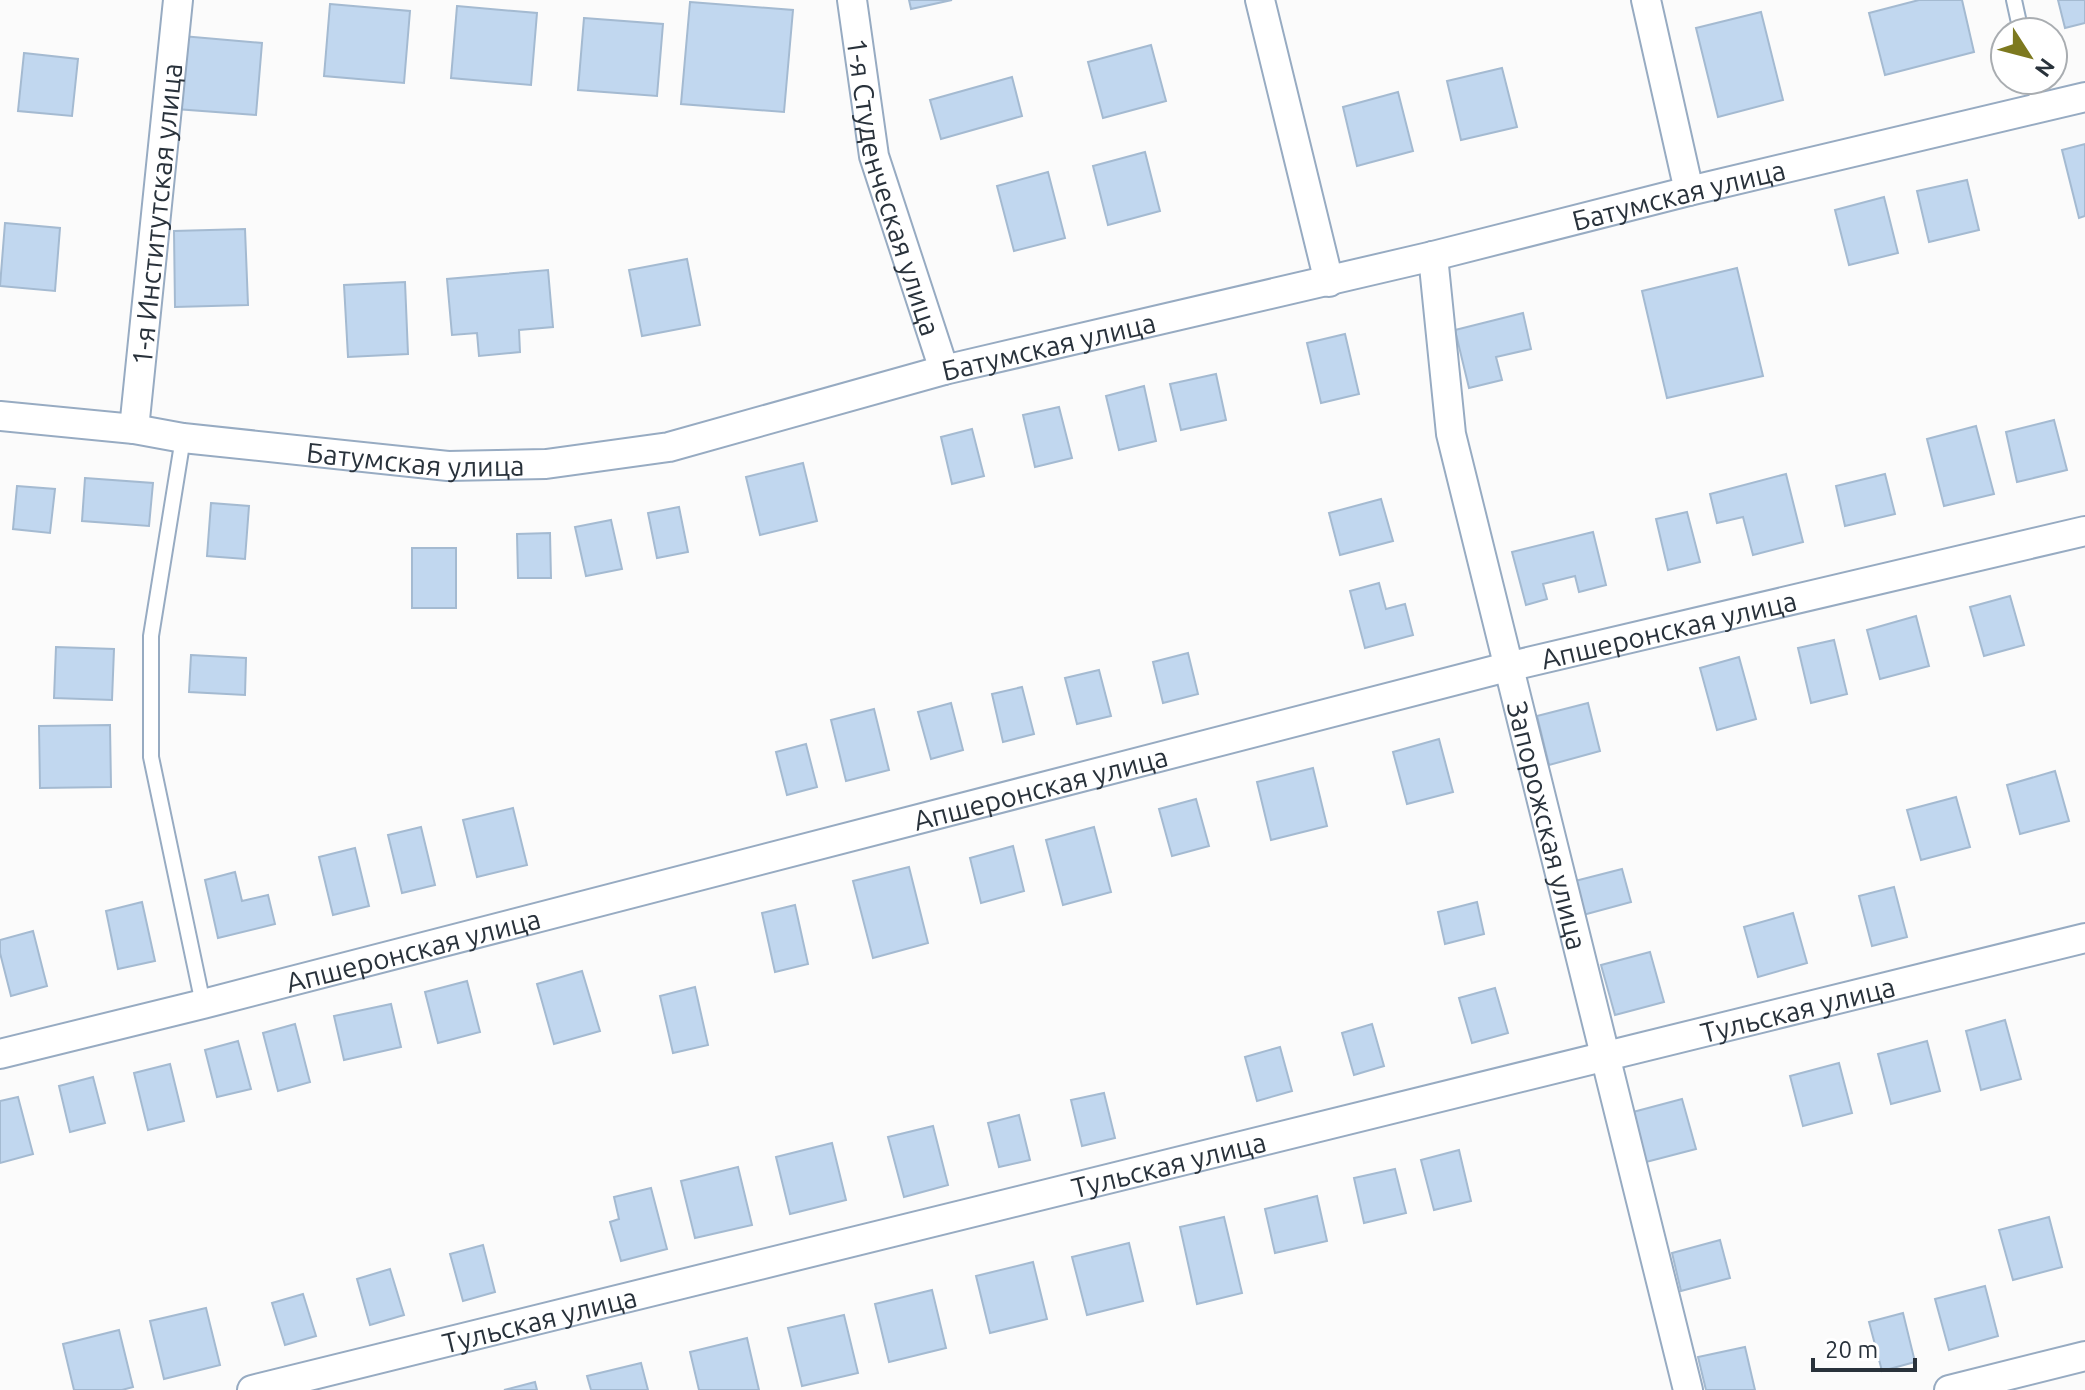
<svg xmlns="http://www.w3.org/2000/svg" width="2085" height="1390" viewBox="0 0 2085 1390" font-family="Ubuntu,sans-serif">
<rect width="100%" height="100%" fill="#fbfbfb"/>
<g fill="#c1d7ef" stroke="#a4bad1" stroke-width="2">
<polygon points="909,0 952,0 911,9"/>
<polygon points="1919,0 1962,0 1974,52 1885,75 1869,13"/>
<polygon points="2058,0 2085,0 2085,23 2065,28"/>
<polygon points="690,2 793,10 784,112 681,104"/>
<polygon points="330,4 410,11 404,83 324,76"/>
<polygon points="457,6 537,13 531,85 451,78"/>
<polygon points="1761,12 1783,100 1718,117 1696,28"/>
<polygon points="584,18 663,24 657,96 578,90"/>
<polygon points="182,36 262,43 256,115 176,109"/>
<polygon points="1151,45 1166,101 1103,118 1088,62"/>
<polygon points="24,53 78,59 72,116 18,111"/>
<polygon points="1502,68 1517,127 1461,140 1447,81"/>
<polygon points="1012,77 1022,116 941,139 930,100"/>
<polygon points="1398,92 1413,151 1357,166 1343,107"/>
<polygon points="2085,144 2085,216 2079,218 2062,150"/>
<polygon points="1145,152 1160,211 1108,225 1093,166"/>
<polygon points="1048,172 1065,238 1014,251 997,186"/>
<polygon points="1967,180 1979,230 1929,242 1917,191"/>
<polygon points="1884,197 1898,253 1849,265 1835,210"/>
<polygon points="5,223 60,228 55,291 0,286"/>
<polygon points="245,229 248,305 175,307 174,231"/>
<polygon points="687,259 700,325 642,336 629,270"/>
<polygon points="1737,268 1763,376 1667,398 1642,291"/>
<polygon points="548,270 553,327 519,330 520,352 479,356 477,333 452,335 447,279"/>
<polygon points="405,282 408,354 348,357 344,285"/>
<polygon points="1523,313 1531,349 1496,357 1502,380 1469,388 1455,330"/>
<polygon points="1345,334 1359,394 1321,403 1307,343"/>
<polygon points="1216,374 1226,420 1181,430 1170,384"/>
<polygon points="1144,386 1156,441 1119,450 1106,396"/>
<polygon points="1059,407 1072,458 1035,467 1023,415"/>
<polygon points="2054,420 2067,470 2017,482 2006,432"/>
<polygon points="1976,426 1994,494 1944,506 1927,439"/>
<polygon points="972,429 984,476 952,484 941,437"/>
<polygon points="803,463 817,521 760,535 746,477"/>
<polygon points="1786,474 1803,542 1753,555 1743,517 1717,523 1710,494"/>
<polygon points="1885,474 1895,514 1845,526 1836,486"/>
<polygon points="85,478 153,483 149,526 82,521"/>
<polygon points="17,486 55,489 50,533 13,529"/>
<polygon points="1381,499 1393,541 1340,555 1329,513"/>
<polygon points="211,503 249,506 245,559 207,556"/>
<polygon points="679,507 688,552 657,558 648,513"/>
<polygon points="1687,512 1700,562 1668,570 1656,519"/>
<polygon points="611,520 622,569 586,576 575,527"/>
<polygon points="1593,532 1606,585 1579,592 1575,576 1543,584 1547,599 1526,605 1512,552"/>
<polygon points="550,533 551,578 518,578 517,534"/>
<rect x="412" y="548" width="44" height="60"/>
<polygon points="1379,583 1386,609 1405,604 1413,635 1365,648 1350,591"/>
<polygon points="2010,596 2024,645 1984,656 1970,607"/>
<polygon points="1916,616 1929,666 1880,679 1867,630"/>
<polygon points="1834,640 1847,694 1811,703 1798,648"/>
<polygon points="56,647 114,649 112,700 54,698"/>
<polygon points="1188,653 1198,694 1163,703 1153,662"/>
<polygon points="191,655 246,658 245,695 189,692"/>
<polygon points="1739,657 1756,719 1717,730 1700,668"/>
<polygon points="1099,670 1111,716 1077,724 1065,678"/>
<polygon points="1022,687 1034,734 1003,742 992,694"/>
<polygon points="951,703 963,750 931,759 918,712"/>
<polygon points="1588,703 1600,751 1549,765 1537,716"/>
<polygon points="874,709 889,770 846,781 831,720"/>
<polygon points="110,725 111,787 40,788 39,726"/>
<polygon points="1439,739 1453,792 1407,804 1393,752"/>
<polygon points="806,744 817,787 787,795 776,752"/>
<polygon points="1313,768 1327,826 1271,840 1257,782"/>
<polygon points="2055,771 2069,821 2020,834 2007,785"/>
<polygon points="1956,797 1970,847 1921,860 1907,810"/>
<polygon points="1196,799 1209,846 1172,856 1159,809"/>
<polygon points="513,808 527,865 477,877 463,820"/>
<polygon points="421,827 435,885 402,893 388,835"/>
<polygon points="1094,827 1111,892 1063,905 1046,840"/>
<polygon points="1013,846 1024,891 981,903 970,858"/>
<polygon points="355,848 369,906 333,915 319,857"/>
<polygon points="909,867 928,943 873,958 853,881"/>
<polygon points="1622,869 1631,902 1583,915 1575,881"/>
<polygon points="235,872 242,901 268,895 275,924 218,938 205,880"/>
<polygon points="1894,887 1907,937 1872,946 1859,896"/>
<polygon points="142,902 155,961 118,969 106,911"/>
<polygon points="1477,902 1484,934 1445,944 1438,912"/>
<polygon points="795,905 808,964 775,972 762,913"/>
<polygon points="1793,913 1807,963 1758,977 1744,927"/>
<polygon points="33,931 47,986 11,996 0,953 0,940"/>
<polygon points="1650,952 1664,1002 1615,1015 1601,965"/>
<polygon points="582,971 600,1031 554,1044 537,984"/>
<polygon points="467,981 480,1032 438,1043 425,992"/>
<polygon points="695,987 708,1045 673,1053 660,996"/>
<polygon points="1495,988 1508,1033 1472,1043 1459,998"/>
<polygon points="391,1004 401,1047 344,1060 334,1016"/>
<polygon points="2005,1020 2021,1079 1981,1090 1966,1031"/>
<polygon points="295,1024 310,1082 278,1091 263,1033"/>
<polygon points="1372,1024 1384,1066 1354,1075 1342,1033"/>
<polygon points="238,1041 251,1089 217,1097 205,1050"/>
<polygon points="1927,1041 1940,1091 1891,1104 1878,1054"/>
<polygon points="1280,1047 1292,1091 1257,1101 1245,1057"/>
<polygon points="1839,1063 1852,1113 1803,1126 1790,1076"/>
<polygon points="170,1064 184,1121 148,1130 134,1073"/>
<polygon points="93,1077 105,1123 70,1132 59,1086"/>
<polygon points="1104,1093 1115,1138 1082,1146 1071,1100"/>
<polygon points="18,1097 33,1154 0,1163 0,1101"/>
<polygon points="1682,1099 1696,1149 1646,1162 1633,1112"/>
<polygon points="1019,1115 1030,1160 999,1167 988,1123"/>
<polygon points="933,1126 948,1185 904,1197 888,1137"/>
<polygon points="832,1143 846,1200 790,1214 776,1157"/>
<polygon points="1459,1150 1471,1201 1434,1210 1421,1160"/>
<polygon points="738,1167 752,1225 695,1238 681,1181"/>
<polygon points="1395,1169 1406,1213 1364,1223 1354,1178"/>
<polygon points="651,1188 667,1249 621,1261 610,1222 619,1219 614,1197"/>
<polygon points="1317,1196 1327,1241 1275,1253 1265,1209"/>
<polygon points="1224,1217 1242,1293 1197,1304 1180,1227"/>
<polygon points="2049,1217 2062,1267 2013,1280 1999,1230"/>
<polygon points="1720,1240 1730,1278 1681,1291 1672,1253"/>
<polygon points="1129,1243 1143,1301 1087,1315 1072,1257"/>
<polygon points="483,1245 495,1292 463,1301 450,1254"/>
<polygon points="1033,1262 1047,1319 990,1333 976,1276"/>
<polygon points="390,1269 404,1315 370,1325 357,1279"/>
<polygon points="1985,1286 1998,1336 1949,1350 1935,1299"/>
<polygon points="932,1290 946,1348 889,1362 875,1304"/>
<polygon points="303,1294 316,1336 285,1345 272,1303"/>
<polygon points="206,1308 220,1365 164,1379 150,1321"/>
<polygon points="1903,1313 1915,1362 1882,1371 1869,1322"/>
<polygon points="844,1315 858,1373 802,1386 788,1328"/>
<polygon points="119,1330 133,1387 122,1390 74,1390 63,1344"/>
<polygon points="747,1338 759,1390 699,1390 690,1352"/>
<polygon points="1745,1347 1755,1390 1706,1390 1698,1357"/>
<polygon points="641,1363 648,1390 591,1390 587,1376"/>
<polygon points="535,1382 537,1390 504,1390"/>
</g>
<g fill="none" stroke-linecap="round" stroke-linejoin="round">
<defs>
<g id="service">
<polyline points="2014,0 2021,32"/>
<polyline points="2033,80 2040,108"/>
<polyline points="183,438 151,636 151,757 203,1004"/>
</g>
<g id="minor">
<path id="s1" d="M852,0l22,156 70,214"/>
<polyline points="1260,0 1329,282"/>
<polyline points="1646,0 1689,191"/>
<path id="s2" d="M1433,256l18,178 237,956"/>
<path id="s3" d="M0,416l134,13 49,9 265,28 98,-2 123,-17 275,-77 489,-114 256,-65 396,-94"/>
<path id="s4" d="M134,429l44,-429"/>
<path id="s5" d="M0,1054l203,-50 1304,-337 578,-136"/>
<path id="s6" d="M252,1390l1833,-452"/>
<polyline points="1949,1390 2085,1356"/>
</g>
</defs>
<use href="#service" stroke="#97abc2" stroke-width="18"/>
<use href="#minor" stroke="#97abc2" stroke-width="32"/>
<use href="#service" stroke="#fff" stroke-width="14"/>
<use href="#minor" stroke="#fff" stroke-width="28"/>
</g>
<g text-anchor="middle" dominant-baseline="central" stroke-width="6" stroke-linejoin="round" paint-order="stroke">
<g font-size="28" fill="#29323b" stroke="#fff">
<text stroke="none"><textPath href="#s1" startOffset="192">1-я Студенческая улица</textPath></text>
<text stroke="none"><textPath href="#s3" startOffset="1714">Батумская улица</textPath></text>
<text stroke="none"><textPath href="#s4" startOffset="216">1-я Институтская улица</textPath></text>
<text stroke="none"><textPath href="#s3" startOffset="1066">Батумская улица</textPath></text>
<text stroke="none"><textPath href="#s3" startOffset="418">Батумская улица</textPath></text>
<text stroke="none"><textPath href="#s5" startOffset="1722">Апшеронская улица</textPath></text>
<text stroke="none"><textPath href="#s5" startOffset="1074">Апшеронская улица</textPath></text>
<text stroke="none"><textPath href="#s2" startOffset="582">Запорожская улица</textPath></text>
<text stroke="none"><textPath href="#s5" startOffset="426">Апшеронская улица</textPath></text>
<text stroke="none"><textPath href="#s6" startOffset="1592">Тульская улица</textPath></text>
<text stroke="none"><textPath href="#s6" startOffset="944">Тульская улица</textPath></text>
<text stroke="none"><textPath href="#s6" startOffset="296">Тульская улица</textPath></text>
</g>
</g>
<g transform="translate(2029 56) rotate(126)"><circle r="38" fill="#ffffff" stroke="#a9adb1" stroke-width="2"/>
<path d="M0-6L14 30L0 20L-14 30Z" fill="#7d791f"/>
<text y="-12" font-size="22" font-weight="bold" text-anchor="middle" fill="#29323b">N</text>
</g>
<path d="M1813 1358v12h102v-12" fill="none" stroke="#29323b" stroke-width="4"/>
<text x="1825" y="1358" font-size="24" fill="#29323b" stroke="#ffffff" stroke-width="6" paint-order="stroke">20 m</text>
</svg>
